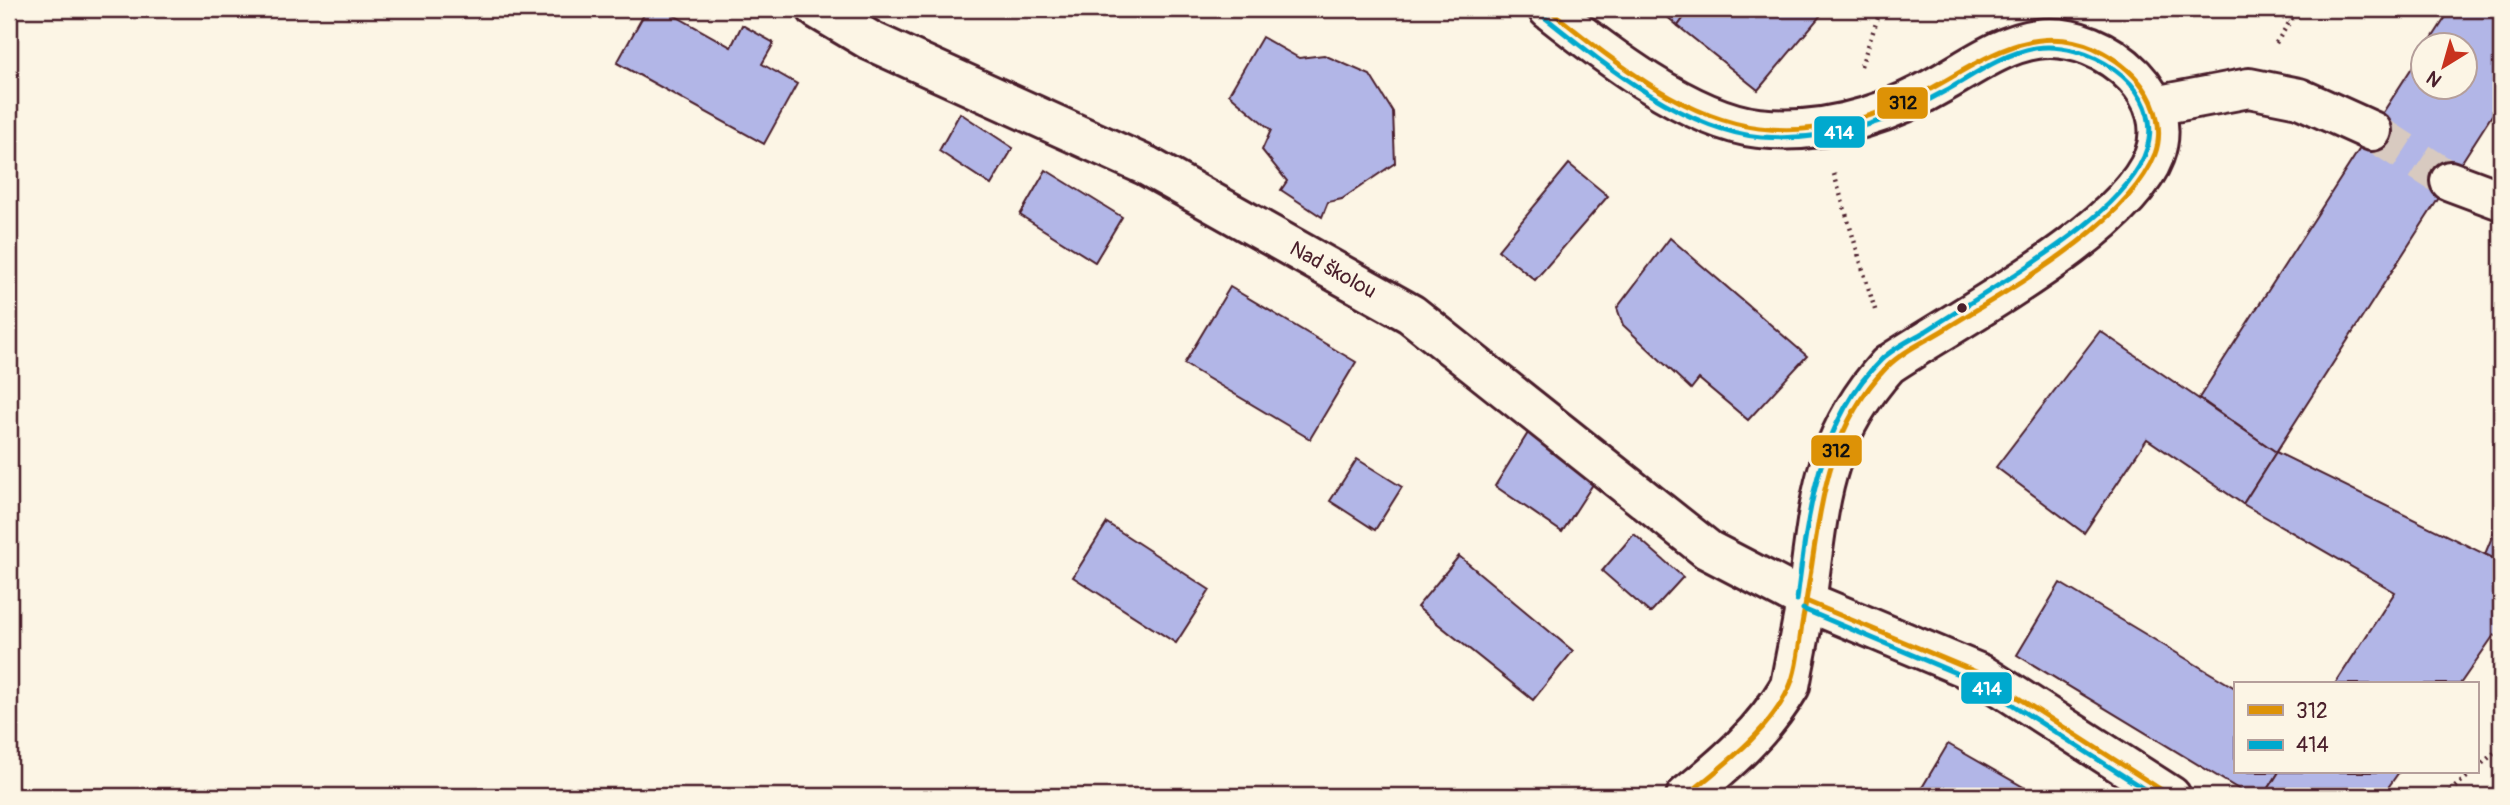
<svg xmlns="http://www.w3.org/2000/svg" width="2510" height="805" viewBox="0 0 2510 805" font-family="Pangolin,sans-serif">
<rect width="100%" height="100%" fill="#fcf5e5"/>
<filter id="ink" filterUnits="userSpaceOnUse"><feTurbulence type="fractalNoise" baseFrequency=".0143" numOctaves="2"/><feDisplacementMap in="SourceGraphic" scale="14" xChannelSelector="R" yChannelSelector="G"/><feConvolveMatrix kernelMatrix="1 2 1 2 8 2 1 2 1" color-interpolation-filters="sRGB"/></filter>
<g filter="url(#ink)">
<g fill="#b2b6e7" stroke="#4a1f2b" stroke-width="2">
<polygon points="647,9 663,9 731,47 742,25 774,43 762,64 797,84 764,144 617,63"/>
<polygon points="1658,9 1690,9 1678,26"/>
<polygon points="1690,9 1826,9 1758,90 1678,26"/>
<polygon points="2451,9 2501,9 2501,101 2276,452 2199,398 2422,52 2422,88 2464,88 2464,46 2427,46"/>
<polygon points="1262,37 1299,58 1324,55 1370,75 1393,112 1395,163 1342,199 1328,202 1322,217 1281,190 1287,181 1262,150 1271,130 1229,94"/>
<polygon points="960,113 1013,148 991,185 939,151"/>
<polygon points="1569,164 1608,196 1535,280 1498,250"/>
<polygon points="1046,170 1122,217 1095,262 1020,215"/>
<polygon points="1670,238 1807,356 1748,420 1699,379 1691,389 1623,325 1617,308"/>
<polygon points="1230,287 1356,362 1310,439 1184,364"/>
<polygon points="2100,331 2276,452 2243,504 2147,439 2084,533 1996,467"/>
<polygon points="1528,433 1597,478 1562,532 1495,486"/>
<polygon points="2276,452 2501,562 2501,639 2494,635 2460,684 2335,684 2395,592 2243,504"/>
<polygon points="1357,459 1402,487 1375,530 1330,501"/>
<polygon points="2501,515 2501,562 2485,554"/>
<polygon points="1107,523 1210,590 1176,643 1073,577"/>
<polygon points="1634,534 1683,577 1650,613 1602,571"/>
<polygon points="1459,556 1573,651 1533,700 1417,607"/>
<polygon points="2060,583 2235,688 2235,772 2279,772 2264,796 2250,796 2017,655"/>
<polygon points="1948,744 2039,796 1929,796 1920,791"/>
<polygon points="2279,772 2399,772 2382,796 2264,796"/>
</g>
<g fill="none" stroke-linecap="round" stroke-linejoin="round">
<polyline stroke="#d8cac0" stroke-width="38" stroke-dasharray="38 19" stroke-linecap="butt" points="2372,131 2450,181"/>
<defs>
<g id="minor">
<polyline points="817,9 871,41 1147,166 1411,314 1708,550 1806,601 1981,674 2171,796"/>
<path d="M1548,9c53,42 141,111 210,119 66,7 130,-13 186,-46 30,-17 59,-38 93,-43 36,-5 73,12 97,37 21,22 31,51 20,80 -28,75 -198,163 -266,209 -69,77 -68,141 -82,237 -5,28 -11,56 -16,84 -27,46 -63,77 -104,110"/>
<polyline points="2154,106 2249,88 2299,98 2372,131"/>
<polyline points="2450,181 2501,200"/>
</g>
</defs>
<use href="#minor" stroke="#4a1f2b" stroke-width="44"/>
<g stroke="#4a1f2b" stroke-width="4.5" stroke-dasharray="2 5" stroke-linecap="butt">
<polyline points="2272,9 2289,22"/>
<polyline points="2276,43 2298,9"/>
<polyline points="1861,66 1881,9"/>
<polyline points="1834,174 1876,313"/>
<polyline points="2477,768 2501,747"/>
<polyline points="2444,796 2473,772"/>
</g>
<use href="#minor" stroke="#fcf5e5" stroke-width="38"/>
<defs>
<g id="bus-1">
<path d="M1548,9c61,48 132,109 211,119 47,6 96,-5 139,-23 64,-26 123,-89 196,-57 19,9 37,22 49,39 14,19 20,45 12,67 -28,71 -147,136 -210,175 -19,12 -44,23 -59,39 -67,69 -66,162 -83,250 -4,22 -5,50 -14,70 -20,44 -67,78 -103,108"/>
<polyline points="1806,601 1981,674 2171,796"/>
</g>
<g id="bus-2">
<path d="M1543,16c59,47 140,114 218,121 66,5 128,-14 184,-46 29,-16 57,-37 90,-43 50,-8 123,34 114,92 -8,53 -91,106 -133,134 -30,19 -60,38 -90,57 -14,8 -33,17 -45,29 -63,61 -74,158 -84,240"/>
<polyline points="1803,609 1977,682 2155,796"/>
</g>
</defs>
<use href="#bus-1" stroke="#fcf5e5" stroke-width="10"/>
<use href="#bus-2" stroke="#fcf5e5" stroke-width="10"/>
<use href="#bus-1" stroke="#dd9206" stroke-width="5"/>
<use href="#bus-2" stroke="#00a9ce" stroke-width="5"/>
</g>
</g>
<circle fill="#4a1f2b" stroke="#fcf5e5" stroke-width="2.5" cx="1962" cy="308" r="6"/>
<g text-anchor="middle" dominant-baseline="central" stroke-width="6" stroke-linejoin="round" paint-order="stroke">
<g font-size="21" fill="#4a1f2b" stroke="#fcf5e5">
<text transform="translate(1333 270) rotate(29)">Nad školou</text>
</g>
</g>
<g stroke="#fcf5e5" stroke-width="2.5">
<rect x="1876" y="86" width="53" height="34" rx="7" fill="#dd9206"/>
<rect x="1813" y="115" width="53" height="34" rx="7" fill="#00a9ce"/>
<rect x="1810" y="434" width="53" height="33" rx="7" fill="#dd9206"/>
<rect x="1960" y="671" width="53" height="34" rx="7" fill="#00a9ce"/>
</g>
<g font-size="19" text-anchor="middle" font-weight="bold" fill="#fff">
<text x="1839" y="139">414</text>
<text x="1987" y="695">414</text>
</g>
<g font-size="19" text-anchor="middle" font-weight="bold" fill="#111">
<text x="1903" y="109">312</text>
<text x="1836" y="457">312</text>
</g>
<rect width="2510" height="805" fill="none" stroke="#fcf5e5" stroke-width="35"/>
<rect x="18" y="18" width="2475" height="770" fill="none" stroke="#4a1f2b" stroke-width="2.5" filter="url(#ink)"/>
<rect x="2234" y="682" width="245" height="91" fill="#fcf5e5" stroke="#b59f9b" stroke-width="2"/>
<rect x="2248" y="705" width="35" height="10" fill="#dd9206" stroke="#b59f9b" stroke-width="2"/>
<text x="2296" y="718" font-size="21" fill="#4a1f2b">312</text>
<rect x="2248" y="740" width="35" height="10" fill="#00a9ce" stroke="#b59f9b" stroke-width="2"/>
<text x="2296" y="752" font-size="21" fill="#4a1f2b">414</text>
<g transform="translate(2444 66) rotate(217)"><circle r="33" fill="#fcf5e5" stroke="#b59f9b" stroke-width="2"/>
<path d="M0-5L12 26L0 18L-12 26Z" fill="#c8321e"/>
<text y="-10" font-size="19" font-weight="bold" text-anchor="middle" fill="#4a1f2b">N</text>
</g>
</svg>
